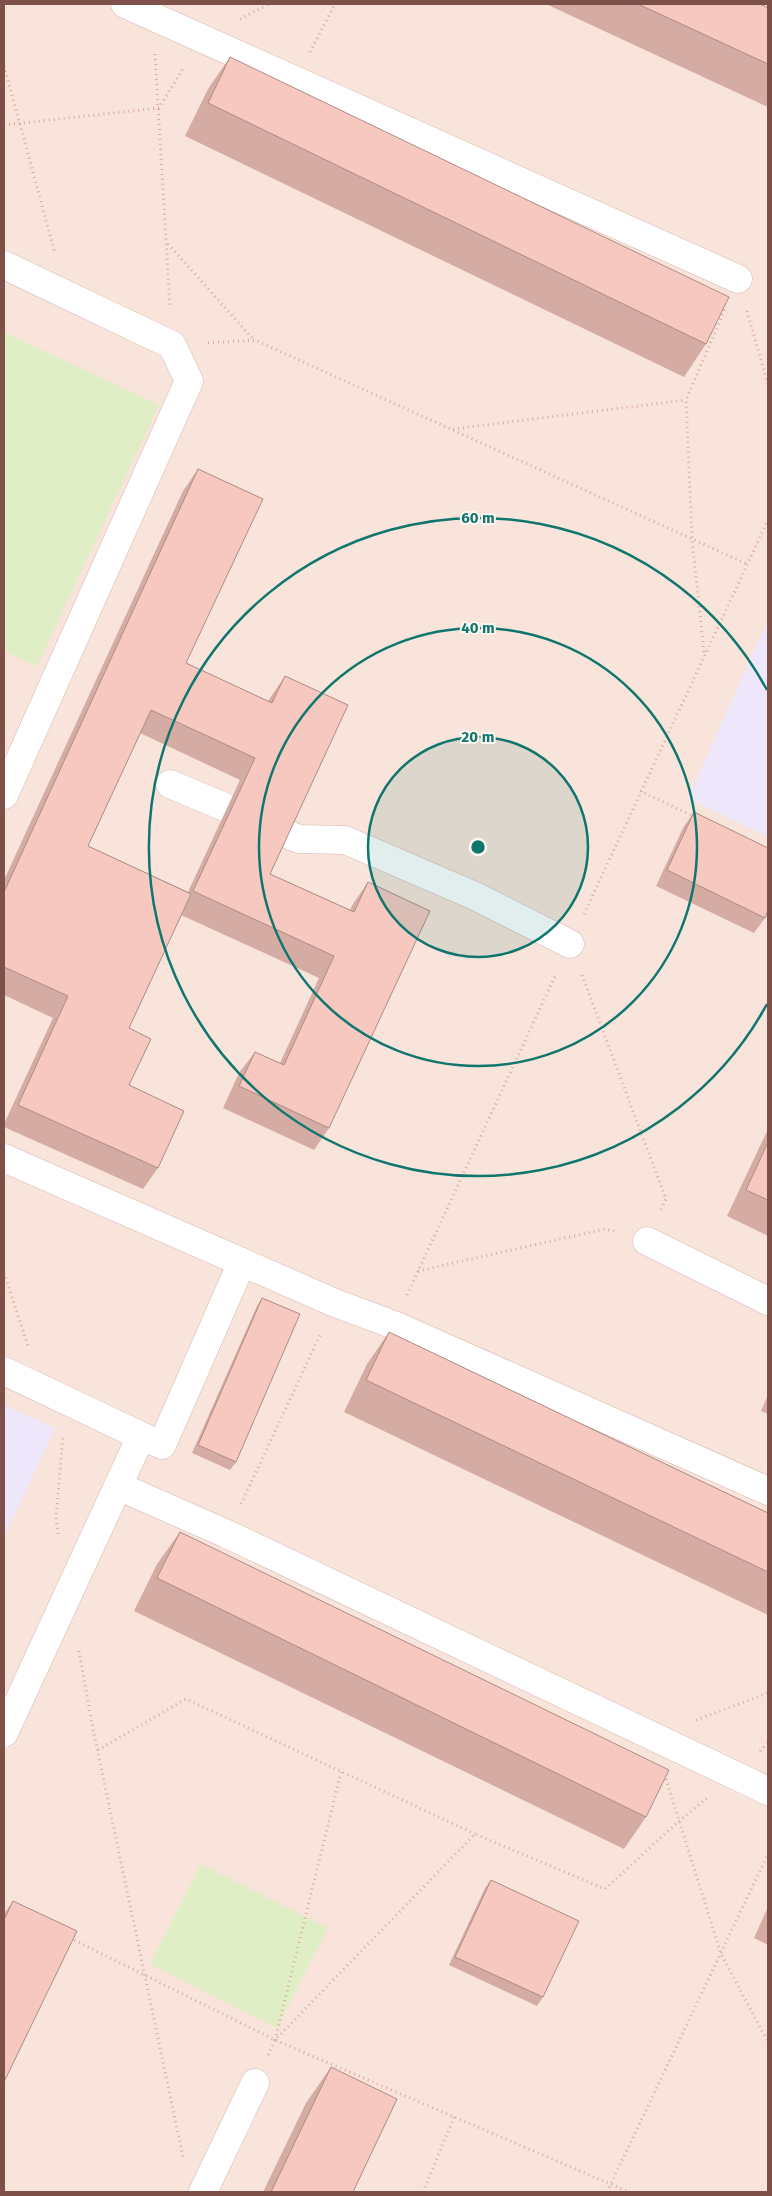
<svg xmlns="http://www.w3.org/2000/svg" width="772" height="2196" viewBox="0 0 772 2196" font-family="'Fira Sans',sans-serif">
<rect width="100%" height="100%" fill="#fef2ea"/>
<rect fill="#f9e4db" x="4" y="4" width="764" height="2188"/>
<g fill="#eee6fb">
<polygon points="768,620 768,837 688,798"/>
<polygon points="4,1405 55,1428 4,1538"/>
</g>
<g fill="#e0eec6">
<polygon points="4,332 159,405 37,666 4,651"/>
<polygon points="201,1864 328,1928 277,2028 150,1964"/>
</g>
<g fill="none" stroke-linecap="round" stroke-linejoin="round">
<defs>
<g id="minor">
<polyline points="125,4 738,279"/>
<polyline points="4,265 172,345 189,381 4,795"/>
<polyline points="170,784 227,808"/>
<polyline points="284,833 299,839 345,840 475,896 570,944"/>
<polyline points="4,1158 335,1303 394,1325 768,1491"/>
<polyline points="647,1241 768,1301"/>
<polyline points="4,1371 141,1436 4,1733"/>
<polyline points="141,1436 162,1445 242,1262"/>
<polyline points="118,1486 227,1534 768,1791"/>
<polyline points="203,2192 255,2083"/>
</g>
</defs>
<use href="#minor" stroke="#d5b8b1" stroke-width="29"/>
<g stroke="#dcaaa1" stroke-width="3" stroke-dasharray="1 4" stroke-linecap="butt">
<polyline points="240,19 269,4"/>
<polyline points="310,52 335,4"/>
<polyline points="155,54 170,307"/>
<polyline points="4,66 55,253"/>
<polyline points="4,125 159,108 184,67"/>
<polyline points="168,244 254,340"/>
<polyline points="747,311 768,385"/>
<polyline points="208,343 255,340 747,564"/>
<polyline points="453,429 686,400"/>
<polyline points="704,652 692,539 686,400 725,309"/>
<polyline points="640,791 695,817"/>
<polyline points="584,914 768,520"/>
<polyline points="582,975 666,1199 660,1212"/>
<polyline points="418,1271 605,1229 617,1232"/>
<polyline points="4,1273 28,1346"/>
<polyline points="407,1295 556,974"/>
<polyline points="241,1504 321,1333"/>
<polyline points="58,1534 56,1518 63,1436"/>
<polyline points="79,1651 93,1729 183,2157"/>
<polyline points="696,1720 768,1693"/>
<polyline points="98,1750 186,1699 475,1834"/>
<polyline points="760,1751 768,1743"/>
<polyline points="666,1779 721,1954 768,2042"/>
<polyline points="4,1906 10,1909"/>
<polyline points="70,1938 275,2040 629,2192"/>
<polyline points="275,2040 341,1772"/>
<polyline points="268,2055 275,2040 475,1834 605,1889 679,1821 707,1798"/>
<polyline points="423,2192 454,2117"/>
<polyline points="607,2192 768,1854"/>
</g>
<use href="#minor" stroke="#fff" stroke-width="28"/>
</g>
<g fill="#d4aca4" fill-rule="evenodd">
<polygon points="546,4 760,4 768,8 768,107"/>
<polygon points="230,57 706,344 684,377 185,136 208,89"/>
<path d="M198,469l-12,194 82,38 17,-25 -15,198 80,36 3,-6 15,-22 -39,246 -15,22 -91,-42 16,-35 16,-21 25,11 39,-85 -138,-63 -52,113v57l29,83 -15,21 -139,-62v-3l49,-106 -49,-23v-115l179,-389zM140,733l100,47 -52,112 -100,-46z"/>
<polygon points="694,812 765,918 754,933 656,886 683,828"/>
<polygon points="768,1129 768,1236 727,1216"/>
<polygon points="262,1298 236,1462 230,1470 192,1453 257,1306"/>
<polygon points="389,1332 768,1513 768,1615 344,1412 367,1364"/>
<polygon points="768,1395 768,1414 761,1411"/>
<polygon points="180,1532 646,1817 624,1849 134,1611 157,1564"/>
<polygon points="491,1880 543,1997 537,2006 449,1965 485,1888"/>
<polygon points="13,1901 4,2082 4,1914"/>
<polygon points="768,1907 768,1945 754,1938"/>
<polygon points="331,2067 353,2192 263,2192 306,2103"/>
</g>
<g fill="#f6c8bf" stroke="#ac8c86">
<polygon points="638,4 760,4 768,8 768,64"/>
<polygon points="230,57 729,297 706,344 208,103"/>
<polygon points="198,469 263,499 186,663 272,703 285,676 348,705 270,874 354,912 368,882 430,911 329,1128 239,1086 255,1052 284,1065 334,956 193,891 255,758 151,710 88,846 191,894 129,1028 151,1039 129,1085 184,1111 158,1168 18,1105 68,996 4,967 4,892"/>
<polygon points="694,812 768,848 768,910 765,918 667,870"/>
<polygon points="768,1142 768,1200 746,1190"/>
<polygon points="262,1298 300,1314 236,1462 198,1445"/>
<polygon points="389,1332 768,1513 768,1572 366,1380"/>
<polygon points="180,1532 669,1770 646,1817 157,1578"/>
<polygon points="491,1880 579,1921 543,1997 455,1957"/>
<polygon points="13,1901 77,1931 4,2082 4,1920"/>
<polygon points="331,2067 397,2099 353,2192 271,2192"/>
</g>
<circle cx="478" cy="847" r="110" fill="#0f766e" fill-opacity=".12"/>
<g fill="none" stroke="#0f766e" stroke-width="2.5">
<circle cx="478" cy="847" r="110"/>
<circle cx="478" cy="847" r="219"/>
<path d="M767 1004A329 329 0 1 1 767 690"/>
</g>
<circle cx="478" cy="847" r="8" fill="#0f766e" stroke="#fff7f2" stroke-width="2.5"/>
<g font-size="15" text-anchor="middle" font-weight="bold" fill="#0f766e" stroke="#fff7f2" stroke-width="4" stroke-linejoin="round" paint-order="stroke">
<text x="478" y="523">60 m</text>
<text x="478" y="633">40 m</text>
<text x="478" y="742">20 m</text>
</g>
<rect width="772" height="2196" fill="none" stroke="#7d504a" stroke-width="10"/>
</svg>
